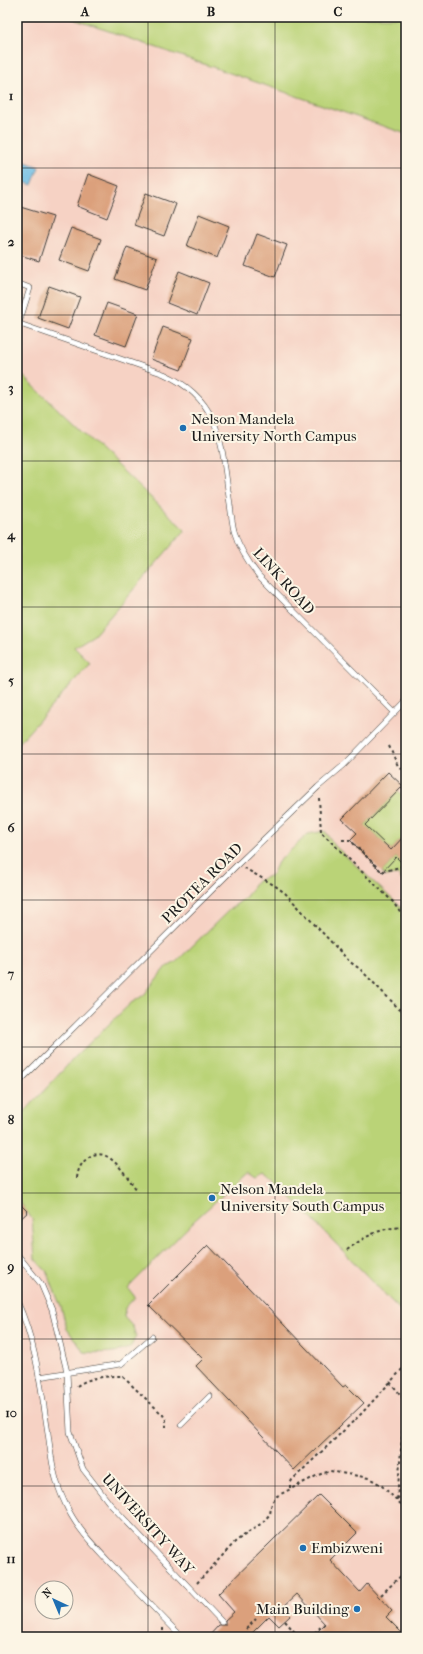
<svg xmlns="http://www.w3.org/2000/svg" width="423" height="1654" viewBox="0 0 423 1654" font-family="'IM FELL French Canon',serif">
<rect width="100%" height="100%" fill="#fcf5e5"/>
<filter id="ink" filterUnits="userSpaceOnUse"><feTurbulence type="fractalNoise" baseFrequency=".025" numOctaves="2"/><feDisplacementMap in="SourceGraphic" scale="8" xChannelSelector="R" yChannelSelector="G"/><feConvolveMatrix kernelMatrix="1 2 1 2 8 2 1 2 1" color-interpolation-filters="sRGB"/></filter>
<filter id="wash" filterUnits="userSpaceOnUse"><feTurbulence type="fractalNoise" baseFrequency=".012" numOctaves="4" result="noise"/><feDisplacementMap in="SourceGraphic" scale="16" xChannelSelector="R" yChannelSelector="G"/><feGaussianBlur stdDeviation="0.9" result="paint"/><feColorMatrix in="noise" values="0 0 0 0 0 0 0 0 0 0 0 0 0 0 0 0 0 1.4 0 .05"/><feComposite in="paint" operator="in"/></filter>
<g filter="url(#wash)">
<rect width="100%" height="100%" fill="#f6e2c7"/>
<path fill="#f6d2c4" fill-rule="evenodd" d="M17,17h51l338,117v1503h-389zM42,1588h24v24h-24z"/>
<g fill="#bad377" stroke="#6b784a">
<polygon points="68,17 406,17 406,134"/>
<polygon points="22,375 185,530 94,635 74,647 90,663 17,745 17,381"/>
<polygon points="398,791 406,799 406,834 391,850 365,825"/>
<path d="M325,831l10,15 71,66v404l-130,-134 -11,-8 -8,4 -9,-6 -53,48 -67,68 7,9 -10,11 -1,9 9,10 3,10c-2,2 -3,6 -5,9 -8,8 -36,7 -47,6l-17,-23 -6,-22 -14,-35 -12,-13 -3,-40 -15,-21v-78l59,-64 55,-53 13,-8 20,-26 12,-7 54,-53 15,-11 12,-17 15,-6 6,-13 30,-28z"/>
<polygon points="396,857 404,866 406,865 406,903 405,886 399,875 385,876 382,872"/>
</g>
<polygon fill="#69bbe5" stroke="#426c80" points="17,159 39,167 32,185 17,180"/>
<g id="blocks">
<g fill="#dba07c">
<polygon points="88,174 119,186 107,218 77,206"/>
<polygon points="146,193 176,204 164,236 134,225"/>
<polygon points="17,206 53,217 39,261 17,254"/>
<polygon points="199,214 229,226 217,258 187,246"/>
<polygon points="71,228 101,239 89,271 59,260"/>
<polygon points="257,234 287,245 275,277 245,266"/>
<polygon points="127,247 157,258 145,290 115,279"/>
<polygon points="179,271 209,283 197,315 167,303"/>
<polygon points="49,286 80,297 68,329 38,318"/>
<polygon points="107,303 138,314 126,346 95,335"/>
<polygon points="163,327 193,338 181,370 151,359"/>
<polygon points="388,772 403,786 365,825 391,850 406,834 406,867 396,857 382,872 350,840 357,833 342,819"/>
<polygon points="17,1201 28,1212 17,1222"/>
<polygon points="208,1245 343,1387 346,1385 364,1403 294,1470 196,1366 203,1359 148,1305"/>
<polygon points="319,1495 357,1533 330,1560 360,1592 367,1584 392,1611 386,1617 406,1637 312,1637 325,1624 297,1594 282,1608 290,1616 279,1626 269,1616 248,1637 208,1637 219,1625 225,1625 225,1620 234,1612 218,1594"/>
</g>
</g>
</g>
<g filter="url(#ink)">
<use href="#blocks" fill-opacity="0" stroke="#3d3a36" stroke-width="1"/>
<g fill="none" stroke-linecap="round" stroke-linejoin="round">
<defs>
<g id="lane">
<polyline points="17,283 30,288 19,323"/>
<path d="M17,323l147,51c60,27 57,73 66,130 1,9 2,18 4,27 5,17 14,31 25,45l135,136"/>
<polyline points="17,1084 238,864 318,787 344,765 406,701"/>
<polyline points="17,1254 41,1284 52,1310 67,1372 70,1432 83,1469 110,1504 222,1622"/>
<path d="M17,1301c19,41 24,87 31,132 3,24 6,48 17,70 10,23 28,42 45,60 24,25 48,49 72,74"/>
<polyline points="39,1377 121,1364 152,1337"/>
<polyline points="181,1425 210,1396"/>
</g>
</defs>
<use href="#lane" stroke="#3d3a36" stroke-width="6"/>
<g stroke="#3d3a36" stroke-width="2" stroke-dasharray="3 3" stroke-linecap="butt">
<polyline points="389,746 398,766 406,773"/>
<polyline points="319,798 321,832 393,902 406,921"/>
<polyline points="342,840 350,840 382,872 406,865"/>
<polyline points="244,868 274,885 285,893 350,962 360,969 406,1016"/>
<path d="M77,1178c1,-9 4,-15 12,-21 20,-13 38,21 48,33"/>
<path d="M347,1250c17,-13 37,-25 59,-22"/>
<polyline points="390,1382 405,1400 397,1500"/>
<path d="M77,1386c12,-9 30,-10 45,-10l41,39 3,5v7"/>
<polyline points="290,1488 290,1484 292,1480 361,1414 406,1365"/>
<polyline points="397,1499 406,1491"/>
<polyline points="197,1583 236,1541 262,1523 270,1514 272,1502 277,1496 318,1475 330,1471 369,1478 381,1485 406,1509"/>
<polyline points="381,1595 406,1571"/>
<polyline points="285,1621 299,1637"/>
<polyline points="246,1629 256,1619"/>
<polyline points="163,1637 163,1628"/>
<polyline points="310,1637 324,1624"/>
</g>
<use href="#lane" stroke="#fff" stroke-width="5"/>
</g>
</g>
<path fill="none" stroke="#1c1c1c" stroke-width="1" stroke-opacity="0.55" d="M148,17v1620M275,17v1620M17,168h389M17,315h389M17,461h389M17,607h389M17,754h389M17,900h389M17,1047h389M17,1193h389M17,1339h389M17,1486h389"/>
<g fill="#1f6fb2" stroke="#fcf5e5" stroke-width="1.5">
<circle cx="183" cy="428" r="4"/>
<circle cx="212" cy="1198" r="4"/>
<circle cx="303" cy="1548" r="4"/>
<circle cx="357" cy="1609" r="4"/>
</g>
<g text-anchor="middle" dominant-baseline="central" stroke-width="4" stroke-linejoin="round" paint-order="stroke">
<g font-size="15" fill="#1c1c1c" stroke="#fcf5e5" text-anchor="start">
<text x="191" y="419">Nelson Mandela<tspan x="191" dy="17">University North Campus</tspan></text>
<text x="220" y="1189">Nelson Mandela<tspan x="220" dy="17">University South Campus</tspan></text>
<text x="311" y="1548">Embizweni</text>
<text x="349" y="1609" text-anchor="end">Main Building</text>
</g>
<g font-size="15" fill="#1c1c1c" stroke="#fcf5e5">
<text transform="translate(284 581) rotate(48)">LINK ROAD</text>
<text transform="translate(202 883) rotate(-45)">PROTEA ROAD</text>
<text transform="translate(148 1524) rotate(48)">UNIVERSITY WAY</text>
</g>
</g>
<rect width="423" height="1654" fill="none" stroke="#fcf5e5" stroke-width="44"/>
<g transform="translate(54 1600) rotate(316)"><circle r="19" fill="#fcf5e5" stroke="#a29e95"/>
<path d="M0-3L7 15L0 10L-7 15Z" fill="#1f6fb2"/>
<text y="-6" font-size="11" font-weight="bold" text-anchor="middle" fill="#1c1c1c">N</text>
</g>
<rect x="22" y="22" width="379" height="1610" fill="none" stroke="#1c1c1c" stroke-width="1.5"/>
<g font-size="13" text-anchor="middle" font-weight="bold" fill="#1c1c1c">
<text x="85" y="16">A</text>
<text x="211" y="16">B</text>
<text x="338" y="16">C</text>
<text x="11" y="100">1</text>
<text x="11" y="246">2</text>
<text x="11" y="392">3</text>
<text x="11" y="539">4</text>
<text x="11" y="685">5</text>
<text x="11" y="832">6</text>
<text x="11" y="978">7</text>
<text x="11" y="1124">8</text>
<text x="11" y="1271">9</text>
<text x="11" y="1417">10</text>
<text x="11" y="1563">11</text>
</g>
</svg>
